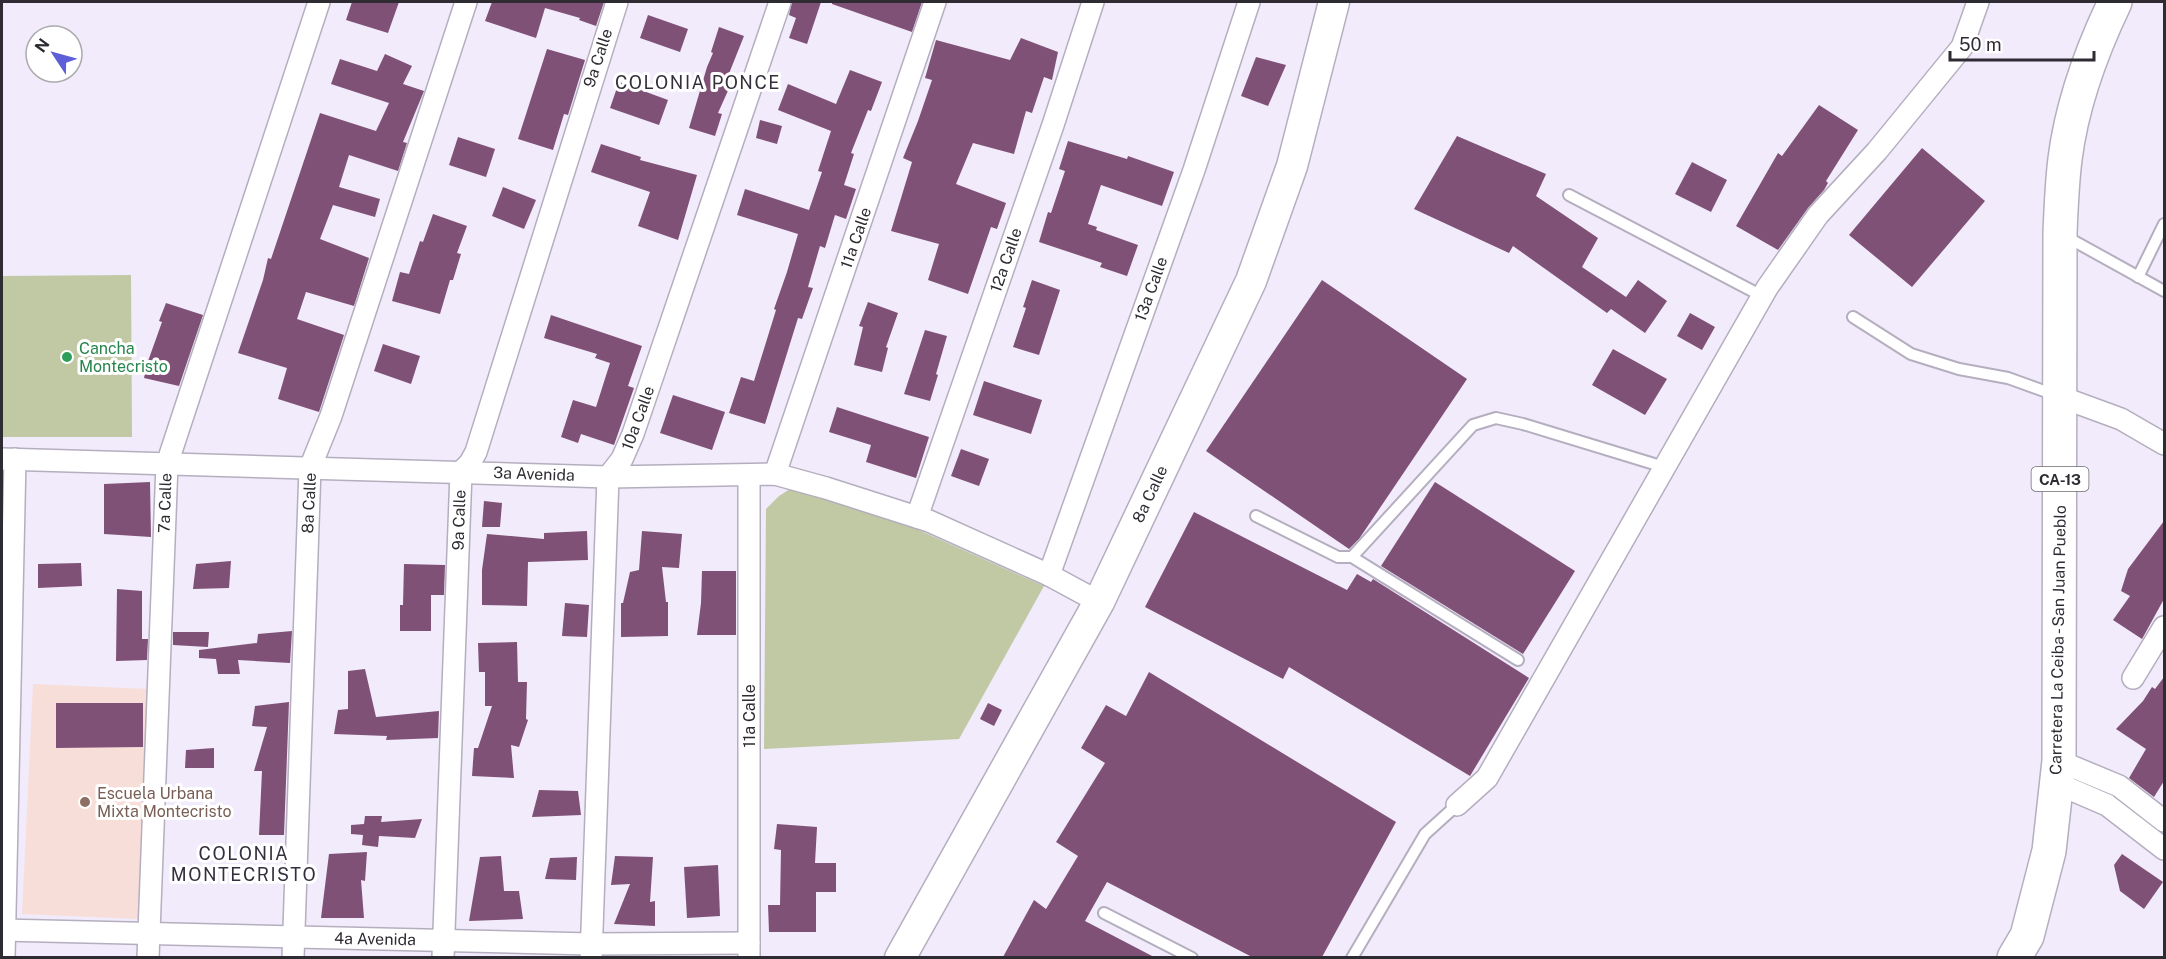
<svg xmlns="http://www.w3.org/2000/svg" width="2166" height="959" viewBox="0 0 2166 959" font-family="'Public Sans',sans-serif">
<rect width="100%" height="100%" fill="#f1ebfc"/>
<polygon fill="#f8ded8" points="33,684 148,689 138,919 22,914"/>
<g fill="#c0c9a3">
<polygon points="131,275 132,437 2,437 2,276"/>
<polygon points="793,487 912,527 1044,586 959,739 764,749 766,509 779,496"/>
</g>
<g fill="#805176">
<polygon points="352,2 399,2 388,33 346,20"/>
<polygon points="492,2 604,2 596,26 579,20 580,18 545,8 536,38 485,21"/>
<polygon points="792,2 821,2 807,44 789,38 796,18 789,15"/>
<polygon points="832,2 922,2 912,32 832,4"/>
<polygon points="648,15 688,29 680,52 640,38"/>
<polygon points="719,27 744,36 726,81 731,84 718,113 722,114 715,136 689,128 707,67 713,53 711,52"/>
<polygon points="1021,38 1058,52 1052,80 1044,77 1032,113 1026,111 1014,154 973,143 956,184 1006,203 997,229 991,227 968,294 928,280 939,244 891,231 912,162 903,158 918,121 932,80 925,78 936,40 1010,60"/>
<polygon points="547,49 585,60 568,115 564,114 553,150 518,139"/>
<polygon points="385,54 412,66 403,84 424,91 403,142 407,143 398,171 349,155 339,187 380,199 375,217 333,205 320,239 369,258 354,306 306,292 297,319 344,335 319,412 278,399 287,368 238,353 263,280 268,258 271,259 320,113 376,131 389,103 331,84 340,59 377,71"/>
<polygon points="1256,57 1286,65 1268,106 1241,96"/>
<polygon points="850,70 882,82 871,111 868,110 851,153 854,154 844,185 856,189 846,219 835,215 825,248 820,246 808,287 813,288 802,319 798,318 765,424 729,413 741,377 754,381 776,310 774,309 787,272 798,234 737,215 745,189 809,210 822,172 818,171 831,131 778,110 788,84 836,104"/>
<polygon points="619,82 668,100 659,125 610,108"/>
<polygon points="1819,105 1858,130 1826,181 1828,183 1824,190 1808,208 1778,250 1736,226 1778,153 1782,156"/>
<polygon points="760,120 782,126 777,144 756,138"/>
<polygon points="1457,136 1546,174 1536,196 1598,238 1582,267 1626,297 1638,280 1667,301 1645,333 1611,309 1607,313 1513,246 1509,253 1414,209"/>
<polygon points="458,137 495,149 486,177 449,165"/>
<polygon points="1068,141 1127,159 1128,156 1174,172 1162,206 1101,185 1088,224 1097,227 1096,230 1138,245 1127,276 1100,267 1102,263 1039,242 1048,212 1051,213 1065,171 1059,169"/>
<polygon points="601,144 641,157 640,160 697,175 678,240 638,226 650,192 591,172"/>
<polygon points="1922,148 1985,201 1912,287 1849,235"/>
<polygon points="1692,162 1727,180 1711,212 1675,194"/>
<polygon points="503,187 536,200 524,229 492,216"/>
<polygon points="433,214 467,226 457,253 461,254 453,280 450,280 440,314 392,301 400,272 409,274 420,241 423,242"/>
<polygon points="1032,280 1060,290 1039,355 1013,347 1026,308 1023,307"/>
<polygon points="1322,280 1467,379 1359,539 1349,549 1206,451"/>
<polygon points="868,302 898,313 886,347 888,348 882,372 854,365 863,327 859,326"/>
<polygon points="166,303 203,315 179,386 144,378 147,364 162,322 159,321"/>
<polygon points="1690,313 1715,327 1702,350 1677,336"/>
<polygon points="551,315 642,346 628,386 634,388 614,445 581,434 578,443 561,437 573,400 596,407 610,363 595,358 597,354 544,338"/>
<polygon points="925,330 947,336 936,374 938,375 930,401 904,394"/>
<polygon points="383,344 420,356 411,384 374,371"/>
<polygon points="1613,349 1667,379 1645,415 1592,385"/>
<polygon points="984,381 1042,400 1031,434 973,415"/>
<polygon points="673,395 725,412 712,450 660,433"/>
<polygon points="837,407 929,437 916,478 866,462 871,445 829,432"/>
<polygon points="961,449 989,459 979,486 951,476"/>
<polygon points="150,482 151,537 104,534 104,484"/>
<polygon points="1435,482 1575,571 1523,654 1381,566"/>
<polygon points="484,501 502,503 500,527 482,527"/>
<polygon points="1194,512 1347,590 1357,574 1371,582 1373,579 1529,678 1470,776 1289,667 1283,679 1145,607"/>
<polygon points="2164,521 2164,599 2142,639 2113,620 2130,596 2121,591 2128,569"/>
<polygon points="587,531 588,560 528,562 527,606 482,605 482,570 487,534 544,539 544,533"/>
<polygon points="642,531 682,534 679,568 662,567 666,602 668,602 668,636 621,637 621,603 623,603 630,572 639,570"/>
<polygon points="231,561 229,588 193,589 196,564"/>
<polygon points="81,563 82,586 38,588 38,564"/>
<polygon points="404,564 445,565 444,595 431,595 431,631 400,631 400,605 403,605"/>
<polygon points="702,571 736,571 736,635 697,635 701,603"/>
<polygon points="117,589 142,591 142,639 148,639 147,660 116,661"/>
<polygon points="565,603 589,605 587,637 562,636"/>
<polygon points="292,631 290,663 238,660 240,674 218,674 216,659 199,658 199,650 257,643 258,634"/>
<polygon points="173,632 209,632 208,647 173,645"/>
<polygon points="517,642 518,682 527,682 526,719 528,720 519,747 511,745 514,778 472,776 474,748 478,748 492,706 485,706 485,672 479,672 478,643"/>
<polygon points="365,669 376,717 439,711 438,738 386,740 387,736 334,734 338,710 348,709 348,671"/>
<polygon points="1149,672 1396,822 1322,957 1252,957 1107,882 1085,921 1154,957 1003,957 1034,900 1046,909 1078,856 1056,842 1105,763 1081,748 1106,705 1126,716"/>
<polygon points="2164,677 2164,781 2154,797 2129,778 2146,749 2116,729 2143,701 2152,687 2155,689"/>
<polygon points="289,702 284,835 259,835 262,771 254,771 267,727 252,726 255,706"/>
<polygon points="56,703 143,703 143,747 56,748"/>
<polygon points="988,703 1002,710 994,726 980,719"/>
<polygon points="214,748 214,768 185,768 186,750"/>
<polygon points="539,790 578,791 581,815 532,817"/>
<polygon points="365,816 382,816 381,822 422,819 415,838 379,836 378,847 362,845 363,835 351,834 351,825 364,824"/>
<polygon points="777,824 817,827 815,863 836,863 836,892 816,892 816,932 769,932 768,905 780,905 781,850 774,849"/>
<polygon points="367,852 365,881 361,880 364,918 321,918 329,854"/>
<polygon points="2122,854 2163,882 2144,909 2120,891 2114,865"/>
<polygon points="501,856 504,891 519,891 523,919 469,921 480,857"/>
<polygon points="615,856 653,857 650,902 655,901 655,926 614,924 630,884 611,885"/>
<polygon points="577,857 576,880 545,879 550,858"/>
<polygon points="718,865 720,916 687,918 684,867"/>
</g>
<g fill="none" stroke-linecap="round" stroke-linejoin="round">
<defs>
<g id="lane">
<polyline points="1569,195 1762,296"/>
<polyline points="2065,236 2164,291"/>
<polyline points="2138,277 2164,224"/>
<polyline points="1853,317 1911,354 1959,369 2008,378 2055,395"/>
<polyline points="1256,516 1338,557 1352,557 1473,425 1496,418 1523,424 1664,467"/>
<polyline points="1352,557 1518,660"/>
<polyline points="1104,913 1192,958"/>
<polyline points="1352,958 1425,834 1457,805"/>
</g>
<g id="street">
<polyline points="2061,397 2121,419 2164,444"/>
<polyline points="2,459 608,477 775,474 826,488 929,521 1049,575 1099,602"/>
<polyline points="775,474 935,2"/>
<polyline points="749,475 749,957"/>
<polyline points="917,517 1053,125 1093,2"/>
<polyline points="1049,575 1194,170 1249,2"/>
<polyline points="2133,678 2164,627"/>
<polyline points="2059,761 2119,786 2164,821"/>
<polyline points="2056,783 2107,805 2164,849"/>
<polyline points="1457,805 1487,778 1767,288 1818,215 1877,151 1962,47 1978,2"/>
<polyline points="2,930 591,944 749,943"/>
<polyline points="4,958 15,459"/>
<polyline points="148,958 167,464 319,2"/>
<polyline points="293,958 310,468 331,416 466,2"/>
<polyline points="443,958 461,472 470,463 476,452 617,2"/>
<polyline points="591,958 608,477 622,459 633,434 780,2"/>
</g>
<polyline id="secondary" points="900,958 1099,602 1251,281 1292,166 1334,2"/>
<path id="primary" d="M2014,958l13,-22 22,-85 10,-90 1,-528c1,-25 2,-50 5,-74 7,-56 26,-107 50,-157"/>
</defs>
<use href="#lane" stroke="#b4aebf" stroke-width="14"/>
<use href="#street" stroke="#b4aebf" stroke-width="24"/>
<use href="#secondary" stroke="#b4aebf" stroke-width="33"/>
<use href="#primary" stroke="#b4aebf" stroke-width="36"/>
<use href="#lane" stroke="#fff" stroke-width="10"/>
<use href="#street" stroke="#fff" stroke-width="21"/>
<use href="#secondary" stroke="#fff" stroke-width="30"/>
<use href="#primary" stroke="#fff" stroke-width="33"/>
</g>
<circle fill="#2e9e5b" stroke="#fff" stroke-width="2" cx="67" cy="357" r="6"/>
<circle fill="#8d6e63" stroke="#fff" stroke-width="2" cx="85" cy="802" r="6"/>
<g text-anchor="middle" dominant-baseline="central" stroke-width="6" stroke-linejoin="round" paint-order="stroke">
<rect fill="#fff" stroke="#6d6b70" stroke-width="1.5" x="2031.5" y="467" width="57" height="24" rx="4.5"/>
<g font-size="15" font-weight="bold" fill="#2e2b32">
<text x="2060" y="479">CA-13</text>
</g>
<g font-size="16" fill="#2e2b32" stroke="#fff">
<text transform="translate(598 58) rotate(-72)">9a Calle</text>
<text transform="translate(856 238) rotate(-71)">11a Calle</text>
<text transform="translate(1006 260) rotate(-71)">12a Calle</text>
<text transform="translate(1151 289) rotate(-70)">13a Calle</text>
<text transform="translate(638 418) rotate(-70)">10a Calle</text>
<text transform="translate(534 474) rotate(2)">3a Avenida</text>
<text transform="translate(1150 494) rotate(-65)">8a Calle</text>
<text transform="translate(165 503) rotate(-88)">7a Calle</text>
<text transform="translate(309 503) rotate(-87)">8a Calle</text>
<text transform="translate(459 520) rotate(-88)">9a Calle</text>
<text transform="translate(2058 640) rotate(-89)">Carretera La Ceiba - San Juan Pueblo</text>
<text transform="translate(749 716) rotate(-90)">11a Calle</text>
<text transform="translate(375 939) rotate(1)">4a Avenida</text>
</g>
<g font-size="16" fill="#27864d" stroke="#fff" text-anchor="start">
<text x="79" y="348">Cancha<tspan x="79" dy="18">Montecristo</tspan></text>
</g>
<g font-size="16" fill="#785e54" stroke="#fff" text-anchor="start">
<text x="97" y="793">Escuela Urbana<tspan x="97" dy="18">Mixta Montecristo</tspan></text>
</g>
<g font-size="18" letter-spacing="1.5" fill="#342f3c" stroke="#fff">
<text x="698" y="82">COLONIA PONCE</text>
<text x="244" y="853">COLONIA<tspan x="244" dy="21">MONTECRISTO</tspan></text>
</g>
</g>
<rect width="2166" height="959" fill="none" stroke="#2e2b32" stroke-width="6"/>
<g transform="translate(54 54) rotate(306)"><circle r="28" fill="#ffffff" stroke="#abaaad" stroke-width="1.5"/>
<path d="M0-4.5L10 22L0 15L-10 22Z" fill="#5c5fd7"/>
<text y="-9" font-size="16" font-weight="bold" text-anchor="middle" fill="#2e2b32">N</text>
</g>
<path d="M1950 51v9h144v-9" fill="none" stroke="#2e2b32" stroke-width="3"/>
<text x="1959" y="51" font-size="18" fill="#2e2b32" stroke="#ffffff" stroke-width="4.5" paint-order="stroke">50 m</text>
</svg>
